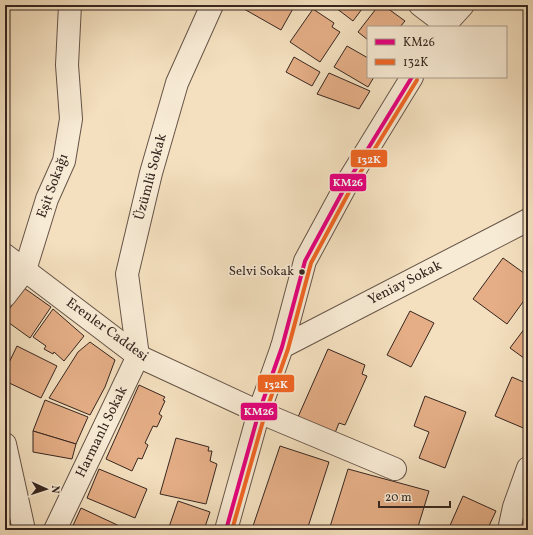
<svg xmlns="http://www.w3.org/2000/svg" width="533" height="535" viewBox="0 0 533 535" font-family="Vollkorn,serif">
<rect width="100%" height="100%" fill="#f4e0bf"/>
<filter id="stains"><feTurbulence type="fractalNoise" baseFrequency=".005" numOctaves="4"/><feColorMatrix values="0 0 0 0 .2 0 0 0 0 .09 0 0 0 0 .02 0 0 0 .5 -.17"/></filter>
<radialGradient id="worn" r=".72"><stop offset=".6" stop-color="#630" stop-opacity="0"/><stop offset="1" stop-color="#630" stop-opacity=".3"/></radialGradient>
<g fill="#e5ae86" stroke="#362620">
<polygon points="247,5 295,5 281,30 244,9"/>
<polygon points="332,5 365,5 353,21"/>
<polygon points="379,5 383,5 405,21 400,27 368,27 368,40 358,32"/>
<polygon points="313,9 334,23 332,27 340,32 320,62 290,42"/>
<polygon points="347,46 368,58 368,77 374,77 368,87 334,67"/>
<polygon points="294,57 320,72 312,86 286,72"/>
<polygon points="329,73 370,91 359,109 317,94"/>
<polygon points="503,258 528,276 528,295 507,324 473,299"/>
<polygon points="24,288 51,307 30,338 5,320 5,315"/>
<polygon points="53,309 84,336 64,361 54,352 53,354 44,349 46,346 33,337"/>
<polygon points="410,311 434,323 411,367 387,355"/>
<polygon points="528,324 528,361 510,348"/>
<polygon points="90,342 115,360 105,387 90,415 49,398 78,352"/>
<polygon points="17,346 57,366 41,398 5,381 5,371"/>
<polygon points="328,349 365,365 362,374 367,376 345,425 339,423 335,433 298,417"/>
<polygon points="512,377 528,384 528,430 495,416"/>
<polygon points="139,385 165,397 163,400 165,401 159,414 162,416 157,427 153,426 145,443 148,445 142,459 138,458 132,471 106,459"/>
<polygon points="425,396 466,412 445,468 419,458 429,432 414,426"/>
<polygon points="45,400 88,417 76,444 33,431"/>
<polygon points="33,431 76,444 72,459 33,452"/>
<polygon points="176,438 209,447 208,451 212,451 210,461 217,464 206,504 160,494"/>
<polygon points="280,446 329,462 307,530 264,530 253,526"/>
<polygon points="99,469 147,489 135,518 87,498"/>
<polygon points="348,469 429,491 417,530 329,530"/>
<polygon points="463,496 496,511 487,530 448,530"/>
<polygon points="178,501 210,512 204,530 168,530"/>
<polygon points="81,508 128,530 71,530"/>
</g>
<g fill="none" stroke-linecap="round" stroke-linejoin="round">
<defs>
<g id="minor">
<polyline points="420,5 445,24"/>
<polyline points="5,255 138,356 259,412 395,469"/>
<polyline points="5,296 25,270 47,199 64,161 71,119 67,65 70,5"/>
<polyline points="282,347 528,220"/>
<polyline points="5,444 24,530"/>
<polyline points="55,530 138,356 127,274 151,173 177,83 212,5"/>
<polyline points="509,530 514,507 528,468"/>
</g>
<g id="tertiary">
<polyline points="443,27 463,5"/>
<polyline points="226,530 259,412 282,347 305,261 350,178 412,77"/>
</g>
</defs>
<use href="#minor" stroke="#665448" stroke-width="24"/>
<use href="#tertiary" stroke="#665448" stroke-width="24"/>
<use href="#minor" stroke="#f8ebd5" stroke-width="22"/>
<use href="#tertiary" stroke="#f8ebd5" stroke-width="22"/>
<defs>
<polyline id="bus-1" points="226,530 259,412 282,347 305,261 350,178 412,77"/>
<polyline id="bus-2" points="232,530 265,414 288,349 311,263 355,181 417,80"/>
</defs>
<use href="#bus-1" stroke="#f8ebd5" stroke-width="7"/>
<use href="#bus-2" stroke="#f8ebd5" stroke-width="7"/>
<use href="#bus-1" stroke="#e5007d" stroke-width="4"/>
<use href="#bus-2" stroke="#f26522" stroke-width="4"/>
</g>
<circle fill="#362620" stroke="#f8ebd5" stroke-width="1.5" cx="302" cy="272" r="3.5"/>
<g text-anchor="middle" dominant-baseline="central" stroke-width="3.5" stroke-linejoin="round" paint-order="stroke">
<g font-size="13" fill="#362620" stroke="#f8ebd5" text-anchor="end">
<text x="294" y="272">Selvi Sokak</text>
</g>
<g font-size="14" fill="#362620" stroke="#f8ebd5">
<text transform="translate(151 177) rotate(-75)">Üzümlü Sokak</text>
<text transform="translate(53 186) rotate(-70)">Eşit Sokağı</text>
<text transform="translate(405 283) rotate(-27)">Yeniay Sokak</text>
<text transform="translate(107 330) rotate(36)">Erenler Caddesi</text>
<text transform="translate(102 432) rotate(-64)">Harmanlı Sokak</text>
</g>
</g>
<g stroke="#f8ebd5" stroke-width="1.5">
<rect x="350" y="149" width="38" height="19" rx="4" fill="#f26522"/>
<rect x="329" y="173" width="38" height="19" rx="4" fill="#e5007d"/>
<rect x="257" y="374" width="38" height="19" rx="4" fill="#f26522"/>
<rect x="240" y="402" width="38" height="19" rx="4" fill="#e5007d"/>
</g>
<g font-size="11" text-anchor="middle" font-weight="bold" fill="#fff">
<text x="369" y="163">132K</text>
<text x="348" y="186">KM26</text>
<text x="276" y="388">132K</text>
<text x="259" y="415">KM26</text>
</g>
<rect width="533" height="535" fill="none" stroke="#f4e0bf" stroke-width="20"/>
<rect x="6" y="6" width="521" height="523" fill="none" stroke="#362620" stroke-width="2"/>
<rect x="10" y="10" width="513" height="515" fill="none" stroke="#362620"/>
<rect x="367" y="26" width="140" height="52" fill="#f8ebd5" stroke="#aa9c8d"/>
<rect x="375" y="39" width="20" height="6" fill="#e5007d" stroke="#aa9c8d"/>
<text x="403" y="46" font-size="12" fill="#362620">KM26</text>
<rect x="375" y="59" width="20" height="6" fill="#f26522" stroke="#aa9c8d"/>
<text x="403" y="66" font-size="12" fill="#362620">132K</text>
<g transform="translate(46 489) rotate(93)" stroke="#f8ebd5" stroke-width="3" paint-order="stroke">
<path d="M0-3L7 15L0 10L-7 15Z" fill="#362620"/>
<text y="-6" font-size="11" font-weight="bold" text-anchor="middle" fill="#362620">N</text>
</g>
<path d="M379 501v6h71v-6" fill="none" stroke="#362620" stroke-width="2"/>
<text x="385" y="501" font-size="12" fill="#362620" stroke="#f8ebd5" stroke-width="3" paint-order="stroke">20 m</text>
<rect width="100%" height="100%" filter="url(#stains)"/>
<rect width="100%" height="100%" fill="url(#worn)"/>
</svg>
